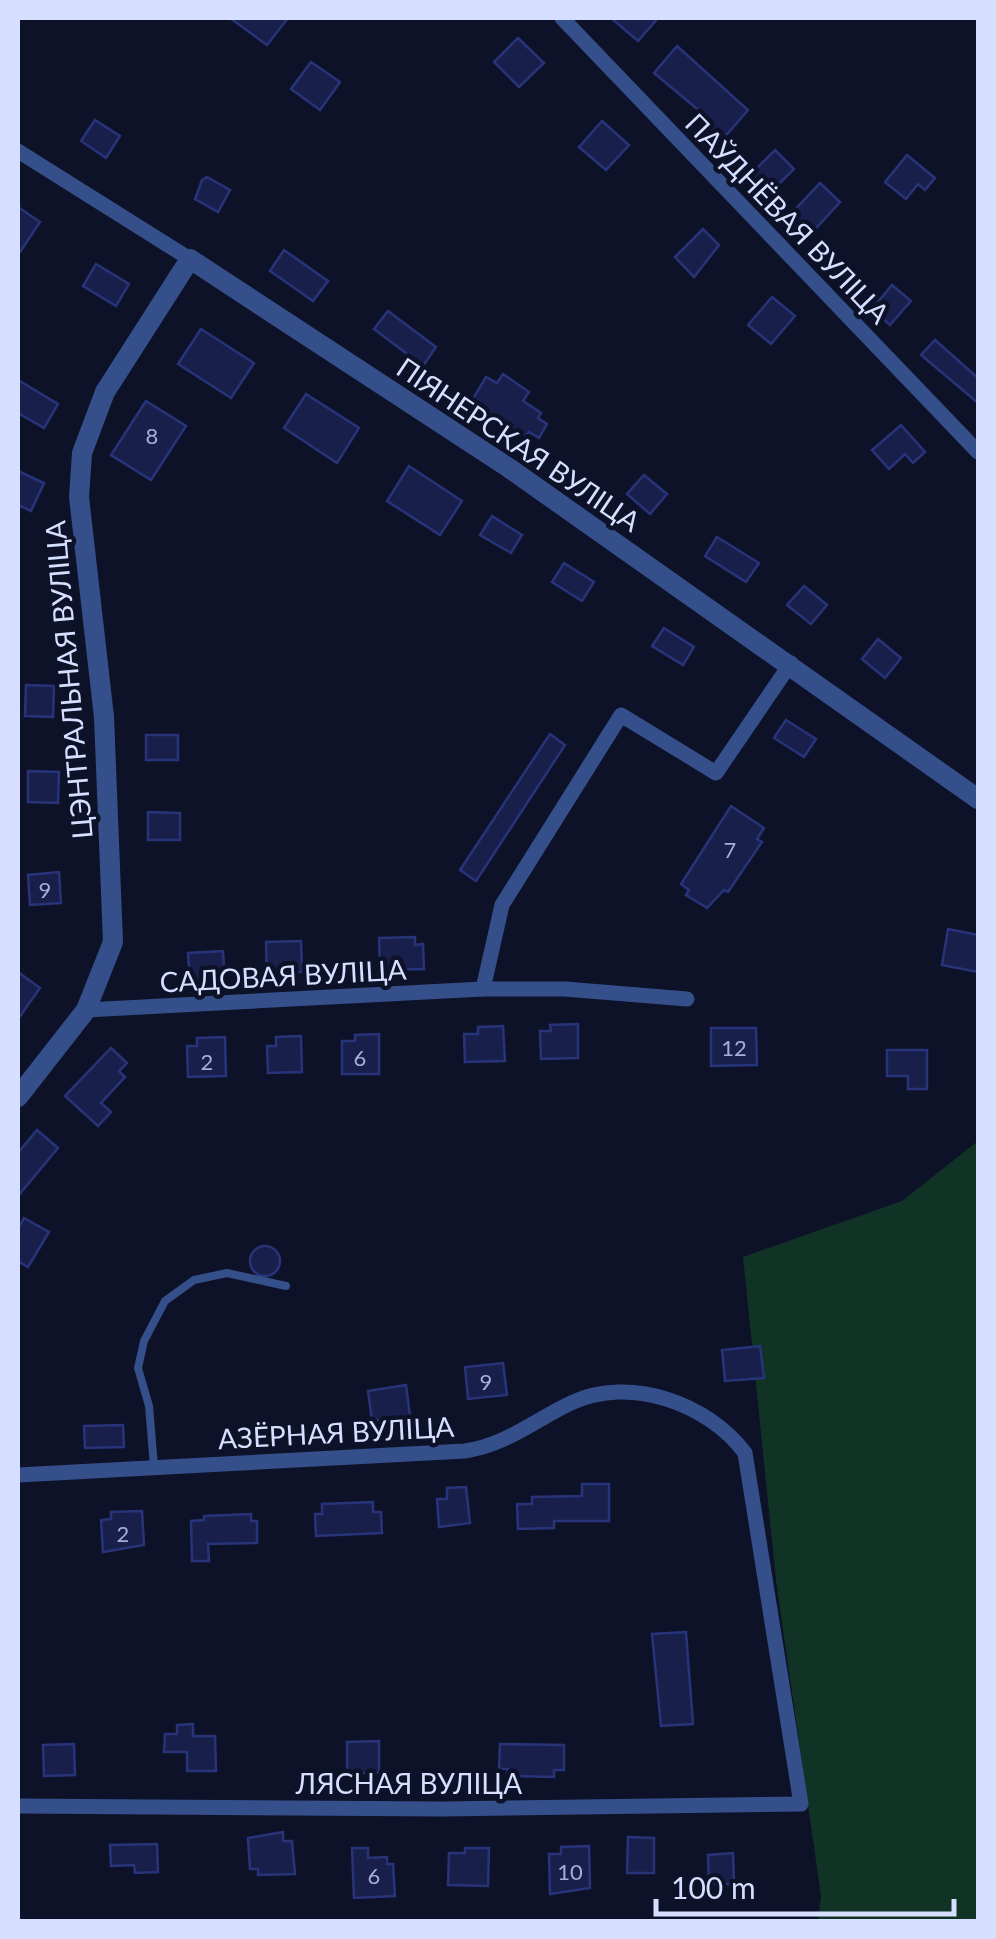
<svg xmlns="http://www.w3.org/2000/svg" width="996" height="1939" viewBox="0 0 996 1939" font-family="Lato,sans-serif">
<rect width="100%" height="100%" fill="#0e1229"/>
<polygon fill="#103326" points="978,1141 978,1921 818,1921 821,1896 776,1580 743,1257 902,1201"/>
<g fill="#181f4b" stroke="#283479" stroke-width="2.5">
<polygon points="230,18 288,18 267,45"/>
<polygon points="611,18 658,18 638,41"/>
<polygon points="518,38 544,63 519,87 494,62"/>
<polygon points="677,46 748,110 722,140 697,118 702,113 654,73"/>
<polygon points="311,62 340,82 320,110 291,89"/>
<polygon points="95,120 120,136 106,158 81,141"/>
<polygon points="602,121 629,145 606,170 579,147"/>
<polygon points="775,150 794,169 769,194 750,175"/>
<polygon points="907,155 935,178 925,190 918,184 906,199 885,182"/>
<polygon points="207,177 230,190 218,212 195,199 202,180"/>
<polygon points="820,183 840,202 809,236 788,217"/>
<polygon points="18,207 40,222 18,255"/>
<polygon points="703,229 719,245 694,277 675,257"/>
<polygon points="284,250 328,281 313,301 270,271"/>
<polygon points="96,264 129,284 116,306 83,286"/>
<polygon points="892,285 911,301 890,325 872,309"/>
<polygon points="772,297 795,316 771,344 748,325"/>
<polygon points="388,311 436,347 423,366 374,329"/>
<polygon points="201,329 254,363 231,398 178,364"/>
<polygon points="935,340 978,378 978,403 921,355"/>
<polygon points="503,374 529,392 523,401 541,413 538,418 547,424 539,438 529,432 526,436 471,402 486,377 497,383"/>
<polygon points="18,380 58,404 44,428 18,413"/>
<polygon points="306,394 359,428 337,463 284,428"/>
<polygon points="146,401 186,426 151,480 111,455"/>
<polygon points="901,425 925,452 913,463 905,454 889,469 872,450"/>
<polygon points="409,466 462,501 440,535 387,501"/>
<polygon points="18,471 44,483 31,511 18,505"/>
<polygon points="644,475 667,494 650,514 627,494"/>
<polygon points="492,516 522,535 511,553 480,535"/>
<polygon points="717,537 759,563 746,582 705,556"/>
<polygon points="564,563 594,582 582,601 552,582"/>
<polygon points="804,586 827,605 811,624 787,605"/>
<polygon points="664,628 694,647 683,665 652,646"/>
<polygon points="878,639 901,658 885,678 862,659"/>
<polygon points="26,685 54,686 53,717 25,716"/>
<polygon points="786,720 816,739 804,757 774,738"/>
<polygon points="550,734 565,745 476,881 460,870"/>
<rect x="146" y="735" width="32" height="25"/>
<polygon points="28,771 59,772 58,803 28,802"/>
<polygon points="731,806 764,828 757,839 762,842 728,892 724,890 707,908 686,895 689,890 681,884"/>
<polygon points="148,812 180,813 180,840 148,840"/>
<polygon points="59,872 61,903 30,905 28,875"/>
<polygon points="948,929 978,935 978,972 942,965"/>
<polygon points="415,937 415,945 423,944 424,969 380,970 379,938"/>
<polygon points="301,941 302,972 287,972 287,982 267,982 266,942"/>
<polygon points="223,951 225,982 190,985 188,953"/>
<polygon points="18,972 40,988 18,1019"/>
<polygon points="578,1024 578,1058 541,1059 540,1031 551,1031 550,1025"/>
<polygon points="503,1026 505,1061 465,1062 464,1034 478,1034 478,1027"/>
<polygon points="711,1028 756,1028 757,1065 711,1066"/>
<polygon points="379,1034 379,1074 342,1074 342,1041 355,1041 355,1035"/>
<polygon points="301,1036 302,1072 268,1073 267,1046 276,1046 276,1037"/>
<polygon points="225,1037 226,1076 188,1077 187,1046 197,1046 197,1038"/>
<polygon points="111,1048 127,1063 119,1071 125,1077 101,1103 111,1112 98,1126 65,1096"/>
<polygon points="887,1050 927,1050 927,1089 908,1089 908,1076 887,1076"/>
<polygon points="37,1130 58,1148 18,1196 18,1153"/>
<polygon points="24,1218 49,1232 28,1267 18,1261 18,1229"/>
<circle cx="265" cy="1261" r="15"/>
<polygon points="760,1346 764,1378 725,1381 722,1350"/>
<polygon points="503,1363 507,1395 468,1399 465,1367"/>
<polygon points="406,1385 410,1416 372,1421 368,1391"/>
<polygon points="123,1425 124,1447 85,1448 84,1426"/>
<polygon points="582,1484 609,1484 609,1521 554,1521 554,1528 518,1529 517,1504 532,1504 532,1497 582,1496"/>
<polygon points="466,1487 470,1523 439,1527 437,1499 447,1499 447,1488"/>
<polygon points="373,1502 373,1512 381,1512 382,1533 316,1536 315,1514 322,1514 322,1504"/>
<polygon points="142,1511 144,1545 103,1552 101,1520 111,1519 111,1512"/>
<polygon points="251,1514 251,1521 257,1521 257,1543 208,1544 209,1561 192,1561 191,1521 204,1520 204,1516"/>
<polygon points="686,1632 693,1724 661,1726 652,1634"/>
<polygon points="193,1724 193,1736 215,1736 216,1771 187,1771 187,1752 164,1752 165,1734 177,1734 177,1725"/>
<polygon points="379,1741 379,1773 347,1773 347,1742"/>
<polygon points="74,1744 75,1775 44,1776 43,1745"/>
<polygon points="500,1744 564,1745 564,1770 554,1770 554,1777 507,1776 508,1769 499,1769"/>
<polygon points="283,1832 283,1841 292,1841 295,1874 258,1875 258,1869 250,1869 248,1838"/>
<polygon points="628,1837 654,1838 654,1873 627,1873"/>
<polygon points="157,1844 158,1872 135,1873 134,1865 111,1866 110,1845"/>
<polygon points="589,1846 590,1888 550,1894 549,1854 561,1854 561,1847"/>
<polygon points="352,1848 368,1848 368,1858 387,1857 387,1864 393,1864 395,1896 354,1898"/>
<polygon points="465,1848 489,1848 488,1886 448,1885 449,1853 465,1853"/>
<polygon points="733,1853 734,1884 709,1884 708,1855"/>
</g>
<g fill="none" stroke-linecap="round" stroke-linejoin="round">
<polyline stroke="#354f8b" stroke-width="8" points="154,1466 149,1406 138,1368 144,1341 165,1301 194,1280 227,1273 286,1286"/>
<g stroke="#354f8b" stroke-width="15">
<polyline points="562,18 978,452"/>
<polyline points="18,151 190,259"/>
<polyline points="483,989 502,905 621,715 716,773 791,663"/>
<polyline points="86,1010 483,989 565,989 687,999"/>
<path d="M18,1475l447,-24c41,-6 70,-31 106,-48 59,-28 138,1 174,50l56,351 -357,5 -426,-3"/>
</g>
<polyline stroke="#354f8b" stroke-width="20" points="18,1097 86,1010 113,942 104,717 79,497 82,453 105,392 190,259 509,468 978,799"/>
</g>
<g text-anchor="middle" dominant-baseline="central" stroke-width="9" stroke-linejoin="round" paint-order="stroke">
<g font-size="22" fill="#a6afd2">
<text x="152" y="435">8</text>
<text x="730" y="849">7</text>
<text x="45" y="889">9</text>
<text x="734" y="1047">12</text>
<text x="360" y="1057">6</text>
<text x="207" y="1061">2</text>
<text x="486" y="1381">9</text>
<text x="123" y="1533">2</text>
<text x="570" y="1871">10</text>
<text x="374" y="1875">6</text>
</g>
<g font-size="28" fill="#d6dfff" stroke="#0e1229">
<text transform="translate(788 218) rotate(46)">ПАЎДНЁВАЯ ВУЛІЦА</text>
<text transform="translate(519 444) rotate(34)">ПІЯНЕРСКАЯ ВУЛІЦА</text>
<text transform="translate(68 680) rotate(-95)">ЦЭНТРАЛЬНАЯ ВУЛІЦА</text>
<text transform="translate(283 975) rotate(-3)">САДОВАЯ ВУЛІЦА</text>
<text transform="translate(336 1432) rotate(-3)">АЗЁРНАЯ ВУЛІЦА</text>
<text x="409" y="1783">ЛЯСНАЯ ВУЛІЦА</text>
</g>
</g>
<rect width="996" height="1939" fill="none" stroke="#d6dfff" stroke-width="40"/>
<path d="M656 1899v15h298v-15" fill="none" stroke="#d6dfff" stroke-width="5"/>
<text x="671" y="1899" font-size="30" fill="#d6dfff" stroke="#0e1229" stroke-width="8" paint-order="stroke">100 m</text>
</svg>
